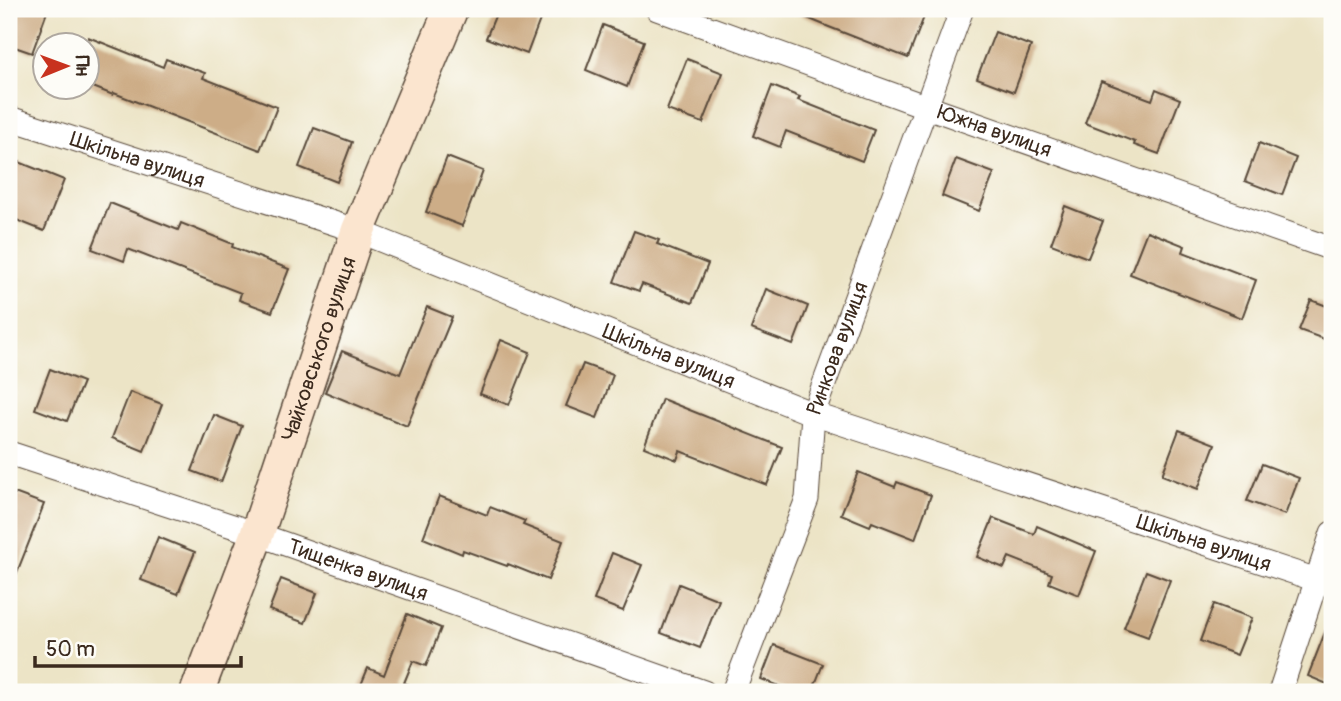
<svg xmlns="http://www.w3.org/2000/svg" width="1341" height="701" viewBox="0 0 1341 701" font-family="Pangolin,sans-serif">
<rect width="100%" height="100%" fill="#fdfcf7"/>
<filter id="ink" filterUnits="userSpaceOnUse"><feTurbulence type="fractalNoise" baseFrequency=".0143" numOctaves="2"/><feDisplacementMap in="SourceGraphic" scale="14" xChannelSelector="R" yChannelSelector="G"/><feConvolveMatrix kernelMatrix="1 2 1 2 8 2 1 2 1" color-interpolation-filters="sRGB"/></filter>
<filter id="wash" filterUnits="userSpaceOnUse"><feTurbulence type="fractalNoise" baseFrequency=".00686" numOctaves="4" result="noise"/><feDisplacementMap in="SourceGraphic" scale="28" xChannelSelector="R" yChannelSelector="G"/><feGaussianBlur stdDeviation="1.57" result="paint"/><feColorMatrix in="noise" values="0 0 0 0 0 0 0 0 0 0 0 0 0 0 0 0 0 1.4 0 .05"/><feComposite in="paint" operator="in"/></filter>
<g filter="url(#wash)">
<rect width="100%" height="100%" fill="#ece4c6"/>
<g id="blocks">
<g fill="#cdad87">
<polygon points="9,9 48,9 32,53 9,45"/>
<polygon points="498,9 544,9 527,54 486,38"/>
<polygon points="788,9 927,9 908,58 829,27 788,10"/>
<polygon points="603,25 644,41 627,87 586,70"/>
<polygon points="995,32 1031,46 1014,92 977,78"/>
<polygon points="88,37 163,67 166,59 205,73 203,78 277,107 260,150 114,93 113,95 88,85"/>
<polygon points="687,59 723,73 703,123 667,110"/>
<polygon points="1101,81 1152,100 1156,89 1180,99 1159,154 1134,145 1135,142 1085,123"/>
<polygon points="772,86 800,97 798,100 874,130 862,161 786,131 780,147 753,136"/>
<polygon points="314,128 352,142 337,182 299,167"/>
<polygon points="1259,143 1296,158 1282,195 1245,181"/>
<polygon points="447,157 483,171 462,226 426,212"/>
<polygon points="9,158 64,180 44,231 9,217"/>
<polygon points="956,159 994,173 979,211 942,196"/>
<polygon points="110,203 178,230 181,223 233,244 232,247 289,269 272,312 239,300 241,293 128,249 124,261 92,249"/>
<polygon points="1065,206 1103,221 1088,258 1051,244"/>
<polygon points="634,231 659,240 657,244 708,264 692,303 642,284 639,291 614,282"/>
<polygon points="1147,231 1185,246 1183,252 1256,280 1242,318 1130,274"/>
<polygon points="766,289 808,306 793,345 751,329"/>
<polygon points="1311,300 1332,308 1332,342 1299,330"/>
<polygon points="427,307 452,317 407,426 325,392 342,351 400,374"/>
<polygon points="501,340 530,352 509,405 480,394"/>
<polygon points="583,364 613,375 597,418 566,406"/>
<polygon points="50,369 83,382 67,421 35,409"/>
<polygon points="130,392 162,404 144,451 112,438"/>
<polygon points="662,399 782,447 767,485 680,451 677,460 644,447"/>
<polygon points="214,415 242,426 221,482 192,471"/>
<polygon points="1179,430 1215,444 1198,489 1162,475"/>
<polygon points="1262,464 1299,478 1285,515 1247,501"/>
<polygon points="858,472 895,487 897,482 931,495 915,539 872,522 870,526 841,514"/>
<polygon points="9,491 44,504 10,590 9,589"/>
<polygon points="439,496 487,515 490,507 525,521 523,525 563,541 548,580 508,564 507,566 463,550 462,554 423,538"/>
<polygon points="993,518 1034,534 1037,526 1096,551 1079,595 1049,583 1052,574 1009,557 1004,568 977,557"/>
<polygon points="158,537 195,552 178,594 141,580"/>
<polygon points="612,553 642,565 623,611 594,600"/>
<polygon points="1146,571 1170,580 1148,637 1124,628"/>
<polygon points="281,579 317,593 305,623 269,610"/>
<polygon points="679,584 719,600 700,648 661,633"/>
<polygon points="1214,604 1252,618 1237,655 1200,641"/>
<polygon points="407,614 441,628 426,666 413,661 404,683 425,691 425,692 358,692 368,668 384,675"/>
<polygon points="1331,617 1332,618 1332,686 1308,676"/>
<polygon points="774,645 823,664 812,692 795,692 761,679"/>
</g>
</g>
</g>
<g filter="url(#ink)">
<use href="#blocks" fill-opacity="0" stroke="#564637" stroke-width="2"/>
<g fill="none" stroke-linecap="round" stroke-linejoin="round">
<defs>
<g id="street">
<path id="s1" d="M657,9l270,98 405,142"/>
<path id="s2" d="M9,118l349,113 455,183 519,171"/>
<path id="s3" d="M9,453l248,81 447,158"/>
<path id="s4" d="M733,692l74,-193 6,-85 149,-405"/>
<polyline points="1280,692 1332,533"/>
</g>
<g id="secondary">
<path id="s5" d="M197,692l60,-158 101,-303 93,-222"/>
</g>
</defs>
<use href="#street" stroke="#564637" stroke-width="25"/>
<use href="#secondary" stroke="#564637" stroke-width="36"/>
<use href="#street" stroke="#fff" stroke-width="23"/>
<use href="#secondary" stroke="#fbe5cf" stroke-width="33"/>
</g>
</g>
<g text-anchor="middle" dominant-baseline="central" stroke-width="7" stroke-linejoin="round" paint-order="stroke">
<g font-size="21" fill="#3b2a1e" stroke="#fdfcf7">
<text stroke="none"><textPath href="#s1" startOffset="359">Южна вулиця</textPath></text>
<text stroke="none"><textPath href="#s2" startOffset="135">Шкільна вулиця</textPath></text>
<text stroke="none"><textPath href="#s5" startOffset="364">Чайковського вулиця</textPath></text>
<text stroke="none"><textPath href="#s4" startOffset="362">Ринкова вулиця</textPath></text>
<text stroke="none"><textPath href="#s2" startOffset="702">Шкільна вулиця</textPath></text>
<text stroke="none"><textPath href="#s2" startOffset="1269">Шкільна вулиця</textPath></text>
<text stroke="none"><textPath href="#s3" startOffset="368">Тищенка вулиця</textPath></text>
</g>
</g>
<rect width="1341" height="701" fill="none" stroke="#fdfcf7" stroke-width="35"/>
<g transform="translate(66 66) rotate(89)"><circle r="33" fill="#fdfcf7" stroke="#afa8a0" stroke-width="2"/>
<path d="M0-5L12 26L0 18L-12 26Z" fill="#c8321e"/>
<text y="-10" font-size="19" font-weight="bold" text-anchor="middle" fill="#3b2a1e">Пн</text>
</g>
<path d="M35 656v10h206v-10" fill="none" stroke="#3b2a1e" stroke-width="3.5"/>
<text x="46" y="656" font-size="21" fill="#3b2a1e" stroke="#fdfcf7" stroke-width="5" paint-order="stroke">50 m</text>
</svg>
